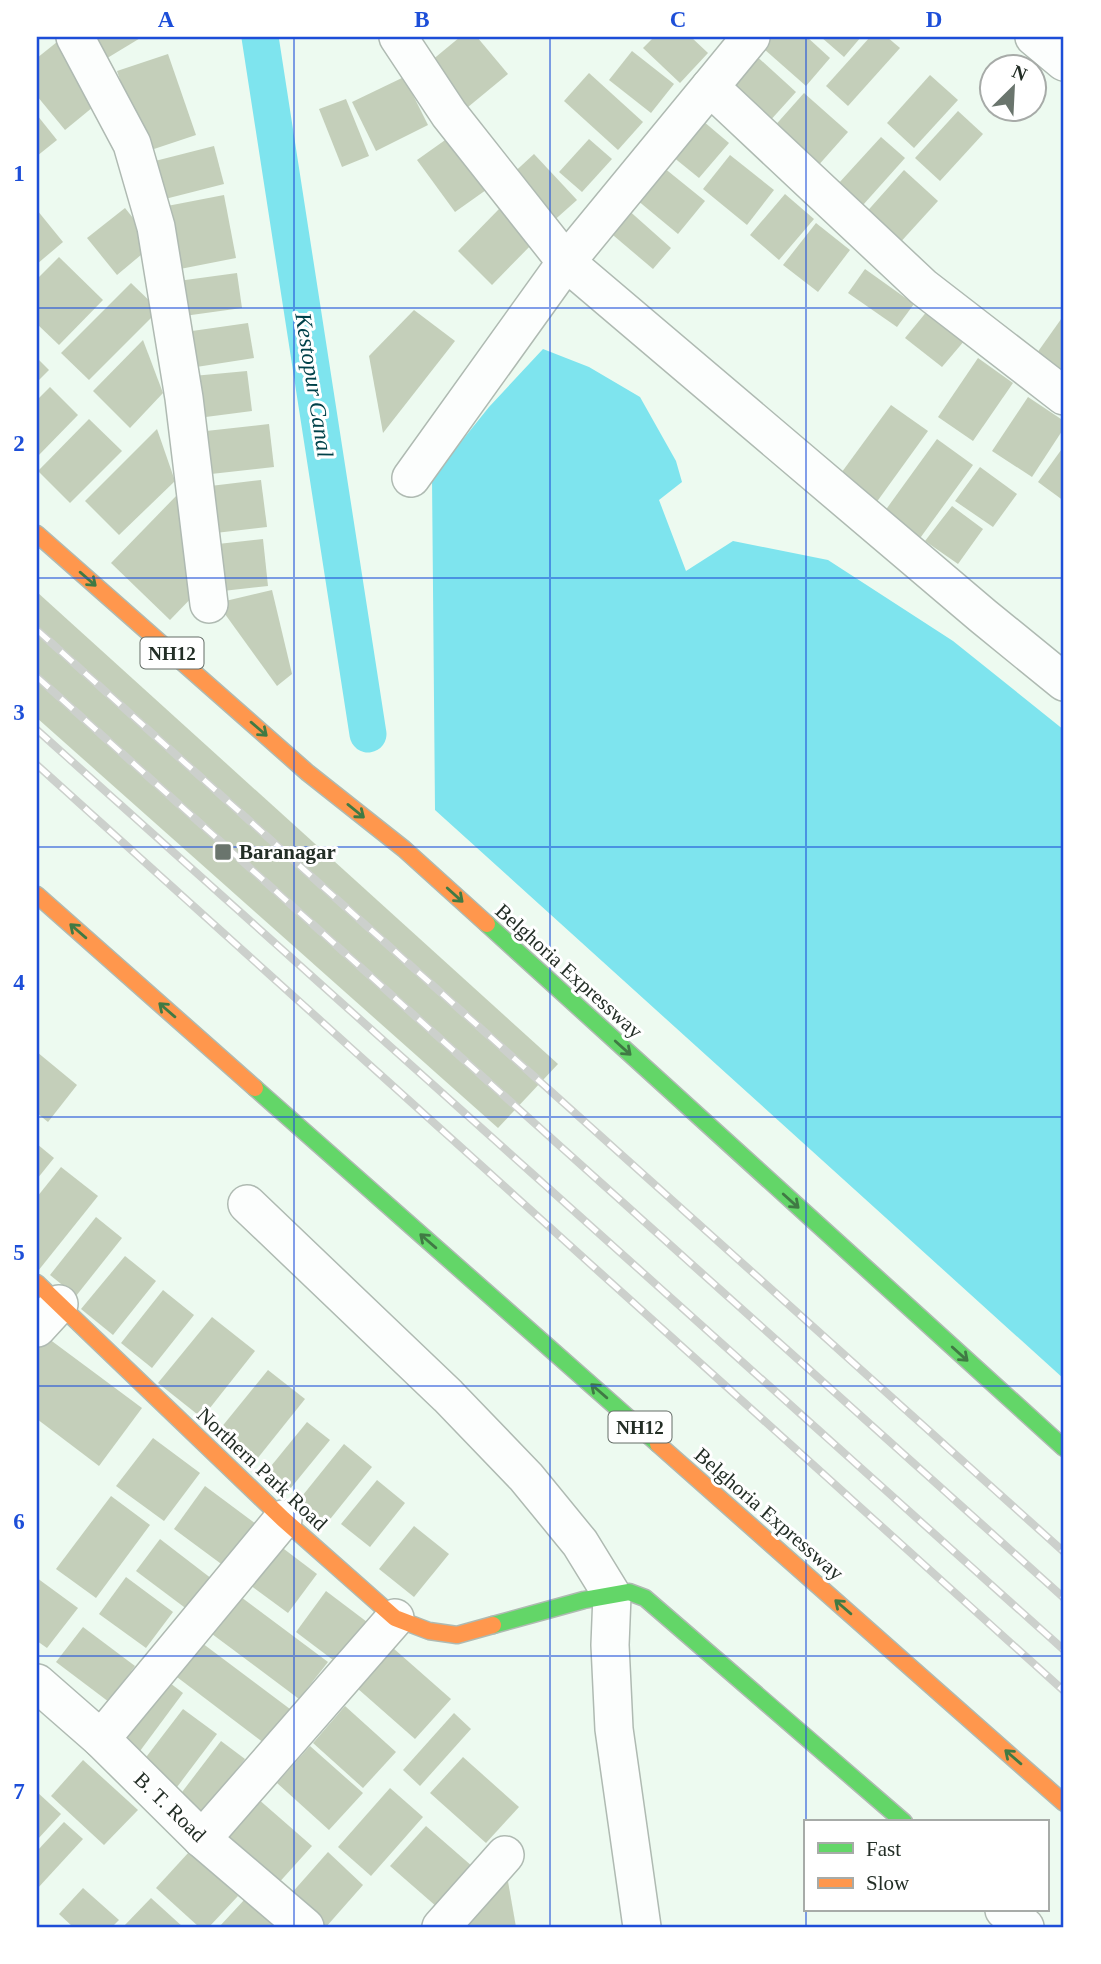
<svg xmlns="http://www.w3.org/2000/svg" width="1101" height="1964" viewBox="0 0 1101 1964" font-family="'Times New Roman',serif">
<rect width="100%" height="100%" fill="#edfaf0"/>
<polygon fill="#7ee4ee" points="543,349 589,367 640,397 676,461 682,482 659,500 686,571 733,541 828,560 953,641 1064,730 1064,1379 435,810 432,478 489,407"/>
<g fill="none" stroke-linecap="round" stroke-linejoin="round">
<polyline stroke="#7ee4ee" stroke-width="37" points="260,37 368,734"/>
</g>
<g fill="#c4cfba">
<polygon points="90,37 142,37 104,60"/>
<polygon points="460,37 477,37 508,74 468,107 431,61"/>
<polygon points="654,37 691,37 708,53 680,83 643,48"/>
<polygon points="758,37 807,37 830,58 806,86 755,41"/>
<polygon points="821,37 861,37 844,57"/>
<polygon points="870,37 887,37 900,48 848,106 826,86"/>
<polygon points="57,42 104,98 65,130 37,96 37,58"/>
<polygon points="632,51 674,84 651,113 609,80"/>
<polygon points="752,52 796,92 768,123 724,84"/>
<polygon points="168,54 196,135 145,152 117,71"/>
<polygon points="589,73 643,122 618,150 564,101"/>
<polygon points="930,75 958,100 914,148 887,123"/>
<polygon points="404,77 428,125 376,151 352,102"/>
<polygon points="804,93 848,132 816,168 772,129"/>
<polygon points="346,99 369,156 342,167 319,109"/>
<polygon points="958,111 983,134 940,181 915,158"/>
<polygon points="37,115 57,140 37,156"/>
<polygon points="697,116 729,143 699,178 667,152"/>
<polygon points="881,137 905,158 863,205 838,184"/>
<polygon points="448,138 486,190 455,212 417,160"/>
<polygon points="589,139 612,159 582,192 559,172"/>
<polygon points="214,146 224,184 165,199 155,161"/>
<polygon points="534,154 577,200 550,224 508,178"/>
<polygon points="730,155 774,190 747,225 703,189"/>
<polygon points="658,163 705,201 678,234 631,195"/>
<polygon points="904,170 938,201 897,246 863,216"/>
<polygon points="785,194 814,219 779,260 750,235"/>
<polygon points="224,195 236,258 175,270 162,207"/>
<polygon points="125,208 154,244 117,275 87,238"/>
<polygon points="626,208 671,248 653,269 607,230"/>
<polygon points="499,209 534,242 492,285 458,251"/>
<polygon points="37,210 63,242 37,264"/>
<polygon points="816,223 850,250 818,292 783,265"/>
<polygon points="59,257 103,300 59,345 37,324 37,279"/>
<polygon points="865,269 914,304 897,327 848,293"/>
<polygon points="237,273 242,308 184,316 178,281"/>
<polygon points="131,283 159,310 89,380 61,353"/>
<polygon points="414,310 455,341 383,433 369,356"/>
<polygon points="928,310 965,340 942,367 905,338"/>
<polygon points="1064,315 1064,372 1037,353"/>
<polygon points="248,323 254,358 190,368 185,332"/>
<polygon points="143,340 163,393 130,428 93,391"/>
<polygon points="37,358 49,370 37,382"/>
<polygon points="978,358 1013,383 973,441 938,417"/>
<polygon points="247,371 252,411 198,418 193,376"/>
<polygon points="50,387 78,415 37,457 37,400"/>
<polygon points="1028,397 1064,421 1064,428 1032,477 992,451"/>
<polygon points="891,405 928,431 876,503 839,476"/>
<polygon points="89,419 122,451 70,503 38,471"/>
<polygon points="269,424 274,467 202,475 197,432"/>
<polygon points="157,429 175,481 119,535 85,501"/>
<polygon points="937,439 973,465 918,541 882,515"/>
<polygon points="1064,446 1064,501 1038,482"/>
<polygon points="980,467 1017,494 993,527 955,501"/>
<polygon points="261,480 267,527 207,534 202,487"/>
<polygon points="178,494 198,591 170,620 111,563"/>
<polygon points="952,506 983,529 958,564 925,541"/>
<polygon points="263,539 268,586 214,592 209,545"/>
<polygon points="272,590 292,674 277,686 217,603"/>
<polygon points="37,592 558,1064 498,1128 37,718"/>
<polygon points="37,1052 77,1085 48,1122 37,1113"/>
<polygon points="37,1144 54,1158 37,1179"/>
<polygon points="61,1167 98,1196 38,1271 37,1197"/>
<polygon points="96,1217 122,1238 76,1296 50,1275"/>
<polygon points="125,1256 156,1281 113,1335 81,1309"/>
<polygon points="163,1290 194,1315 152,1368 121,1343"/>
<polygon points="212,1317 255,1351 202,1418 158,1383"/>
<polygon points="41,1333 142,1408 99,1466 37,1419 37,1338"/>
<polygon points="268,1370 305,1399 253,1464 216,1434"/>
<polygon points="307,1422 330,1440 290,1489 267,1471"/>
<polygon points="153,1438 200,1473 164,1521 116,1486"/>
<polygon points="344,1444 372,1467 323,1528 295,1505"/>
<polygon points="377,1480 405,1503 370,1547 341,1524"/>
<polygon points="205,1486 256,1524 224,1566 174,1529"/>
<polygon points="111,1496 150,1525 96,1598 56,1569"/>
<polygon points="414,1526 449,1554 414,1597 379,1569"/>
<polygon points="160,1539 212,1579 188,1610 136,1571"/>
<polygon points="280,1546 317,1574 288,1613 250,1585"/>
<polygon points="126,1577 173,1612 146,1648 99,1614"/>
<polygon points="37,1578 78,1608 47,1648 37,1641"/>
<polygon points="326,1591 371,1625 341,1666 296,1632"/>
<polygon points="237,1594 328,1662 299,1699 208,1631"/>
<polygon points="83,1627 135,1666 109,1702 56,1662"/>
<polygon points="194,1637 290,1709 264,1743 169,1671"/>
<polygon points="393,1648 451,1699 415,1739 357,1688"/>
<polygon points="157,1673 183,1693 140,1751 113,1732"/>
<polygon points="345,1706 396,1752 363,1788 313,1743"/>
<polygon points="183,1709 217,1734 171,1795 137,1769"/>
<polygon points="454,1713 471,1729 420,1786 403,1770"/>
<polygon points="221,1741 245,1759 200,1818 176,1800"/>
<polygon points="310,1746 363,1793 329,1830 277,1783"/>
<polygon points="463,1757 519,1807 486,1843 430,1793"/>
<polygon points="83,1760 138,1810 104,1845 51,1796"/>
<polygon points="390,1788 423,1817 371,1876 338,1847"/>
<polygon points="37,1792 61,1814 37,1840"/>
<polygon points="257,1798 312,1846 276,1886 221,1838"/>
<polygon points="64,1822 83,1839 37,1889 37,1851"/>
<polygon points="426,1826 473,1867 437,1907 390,1866"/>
<polygon points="189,1852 238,1896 209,1927 199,1927 156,1888"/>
<polygon points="328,1852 363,1885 326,1927 290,1895"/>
<polygon points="506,1870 516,1927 454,1927"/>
<polygon points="83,1888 119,1920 112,1927 73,1927 59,1914"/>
<polygon points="151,1898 183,1927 123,1927"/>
<polygon points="245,1899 275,1926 273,1927 219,1927"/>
</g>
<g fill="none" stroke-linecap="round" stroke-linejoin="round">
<defs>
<g id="street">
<polyline points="75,37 132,144 156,227 184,398 209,604"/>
<polyline points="398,37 449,114 566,262 751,37"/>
<polyline points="1034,37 1064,62"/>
<polyline points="710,87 923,287 1064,396"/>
<polyline points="411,478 566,262 983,616 1064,682"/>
<polyline points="247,1204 448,1396 526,1477 580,1543 612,1595 610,1645 614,1729 642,1927"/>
<polyline points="37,1328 59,1304"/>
<polyline points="37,1683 101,1739 202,1839 305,1927"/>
<polyline points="101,1739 283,1519"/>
<polyline points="202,1839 395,1618"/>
<polyline points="1004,1910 1025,1927"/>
<polyline points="441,1927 505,1855"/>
</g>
<g id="fast">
<polyline points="487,924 1064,1448"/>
<polyline points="255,1088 658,1444"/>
<polyline points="493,1625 584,1600 629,1592 645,1598 904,1822"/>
</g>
<g id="slow">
<polyline points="37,534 308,773 404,849 487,924"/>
<polyline points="37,895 255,1088"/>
<polyline points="37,1283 283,1519 395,1618 429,1631 457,1635 493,1625"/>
<polyline points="658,1444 1064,1803"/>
</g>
</defs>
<use href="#street" stroke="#afbab2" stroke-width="40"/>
<use href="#fast" stroke="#afbab2" stroke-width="19"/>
<use href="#slow" stroke="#afbab2" stroke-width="19"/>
<use href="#street" stroke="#fcfefd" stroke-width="37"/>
<use href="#fast" stroke="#63d668" stroke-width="16"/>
<use href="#slow" stroke="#ff974d" stroke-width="16"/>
<defs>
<g id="rail">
<polyline points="37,630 1064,1552"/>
<polyline points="37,677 1064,1598"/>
<polyline points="37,730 1064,1650"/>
<polyline points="37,765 1064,1691"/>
</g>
</defs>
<use href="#rail" stroke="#ccd0cc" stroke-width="8"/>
<use href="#rail" stroke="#fff" stroke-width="5" stroke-dasharray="16" stroke-linecap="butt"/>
</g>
<defs><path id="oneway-shaft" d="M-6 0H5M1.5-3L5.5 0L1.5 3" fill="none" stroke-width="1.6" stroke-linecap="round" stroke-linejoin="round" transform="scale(1.75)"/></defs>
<g stroke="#407a44">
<use href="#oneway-shaft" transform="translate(88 579) rotate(41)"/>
<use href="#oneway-shaft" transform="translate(259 729) rotate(41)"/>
<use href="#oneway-shaft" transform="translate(356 811) rotate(39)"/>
<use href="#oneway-shaft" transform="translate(455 895) rotate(42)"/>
<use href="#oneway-shaft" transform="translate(78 931) rotate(-139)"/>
<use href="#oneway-shaft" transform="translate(167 1010) rotate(-139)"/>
<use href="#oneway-shaft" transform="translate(623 1048) rotate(42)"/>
<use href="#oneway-shaft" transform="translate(791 1201) rotate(42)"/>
<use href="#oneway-shaft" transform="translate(428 1241) rotate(-139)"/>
<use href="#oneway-shaft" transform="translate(960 1354) rotate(42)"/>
<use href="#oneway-shaft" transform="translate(599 1391) rotate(-139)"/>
<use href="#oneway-shaft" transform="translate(843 1607) rotate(-139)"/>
<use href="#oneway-shaft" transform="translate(1013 1757) rotate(-139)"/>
</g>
<path fill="none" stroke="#1d4ed8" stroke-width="2" stroke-opacity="0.55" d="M294,37v1890M550,37v1890M806,37v1785M37,308h1027M37,578h1027M37,847h1027M37,1117h1027M37,1386h1027M37,1656h1027M806,1910v17"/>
<rect fill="#6a756d" stroke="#fff" stroke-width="2.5" x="214" y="843" width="18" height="18" rx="3.5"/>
<g text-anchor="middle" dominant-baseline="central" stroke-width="6" stroke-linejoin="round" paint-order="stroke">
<g fill="#fff" stroke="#656d67" stroke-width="2">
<rect x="140.5" y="637.5" width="63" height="31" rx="5"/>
<rect x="608.5" y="1411.5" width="63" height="31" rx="5"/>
</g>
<g font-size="19" font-weight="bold" fill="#232e26">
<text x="172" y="653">NH12</text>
<text x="640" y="1427">NH12</text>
</g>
<g font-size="21" font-weight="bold" fill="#232e26" stroke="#fff" text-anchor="start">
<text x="239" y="852">Baranagar</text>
</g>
<g font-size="21" fill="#232e26" stroke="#fff">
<text transform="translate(569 971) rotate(42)">Belghoria Expressway</text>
<text transform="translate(262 1469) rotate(43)">Northern Park Road</text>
<text transform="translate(769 1514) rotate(41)">Belghoria Expressway</text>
<text transform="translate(170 1807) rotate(44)">B. T. Road</text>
</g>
<g font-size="23" font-style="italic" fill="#00424a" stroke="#fff">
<text transform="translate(314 385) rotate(81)">Kestopur Canal</text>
</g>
</g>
<rect width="1101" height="1964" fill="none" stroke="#ffffff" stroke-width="77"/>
<rect x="804" y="1820" width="245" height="91" fill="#ffffff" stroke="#a7aba8" stroke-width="2"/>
<rect x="818" y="1843" width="35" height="10" fill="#63d668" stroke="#a7aba8" stroke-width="2"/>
<text x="866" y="1856" font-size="21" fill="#232e26">Fast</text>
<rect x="818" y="1878" width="35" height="10" fill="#ff974d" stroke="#a7aba8" stroke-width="2"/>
<text x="866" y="1890" font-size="21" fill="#232e26">Slow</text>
<g transform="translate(1013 88) rotate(24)"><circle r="33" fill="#ffffff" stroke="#a7aba8" stroke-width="2"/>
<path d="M0-5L12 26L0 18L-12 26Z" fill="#6a756d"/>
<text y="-10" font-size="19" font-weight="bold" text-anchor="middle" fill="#232e26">N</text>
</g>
<rect x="38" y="38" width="1024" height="1888" fill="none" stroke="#1d4ed8" stroke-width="2.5"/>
<g font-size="23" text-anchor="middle" font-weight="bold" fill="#1d4ed8">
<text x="166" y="27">A</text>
<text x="422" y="27">B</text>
<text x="678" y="27">C</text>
<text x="934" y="27">D</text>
<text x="19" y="181">1</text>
<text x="19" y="451">2</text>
<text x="19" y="720">3</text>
<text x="19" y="990">4</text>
<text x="19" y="1260">5</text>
<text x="19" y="1529">6</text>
<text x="19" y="1799">7</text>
</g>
</svg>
